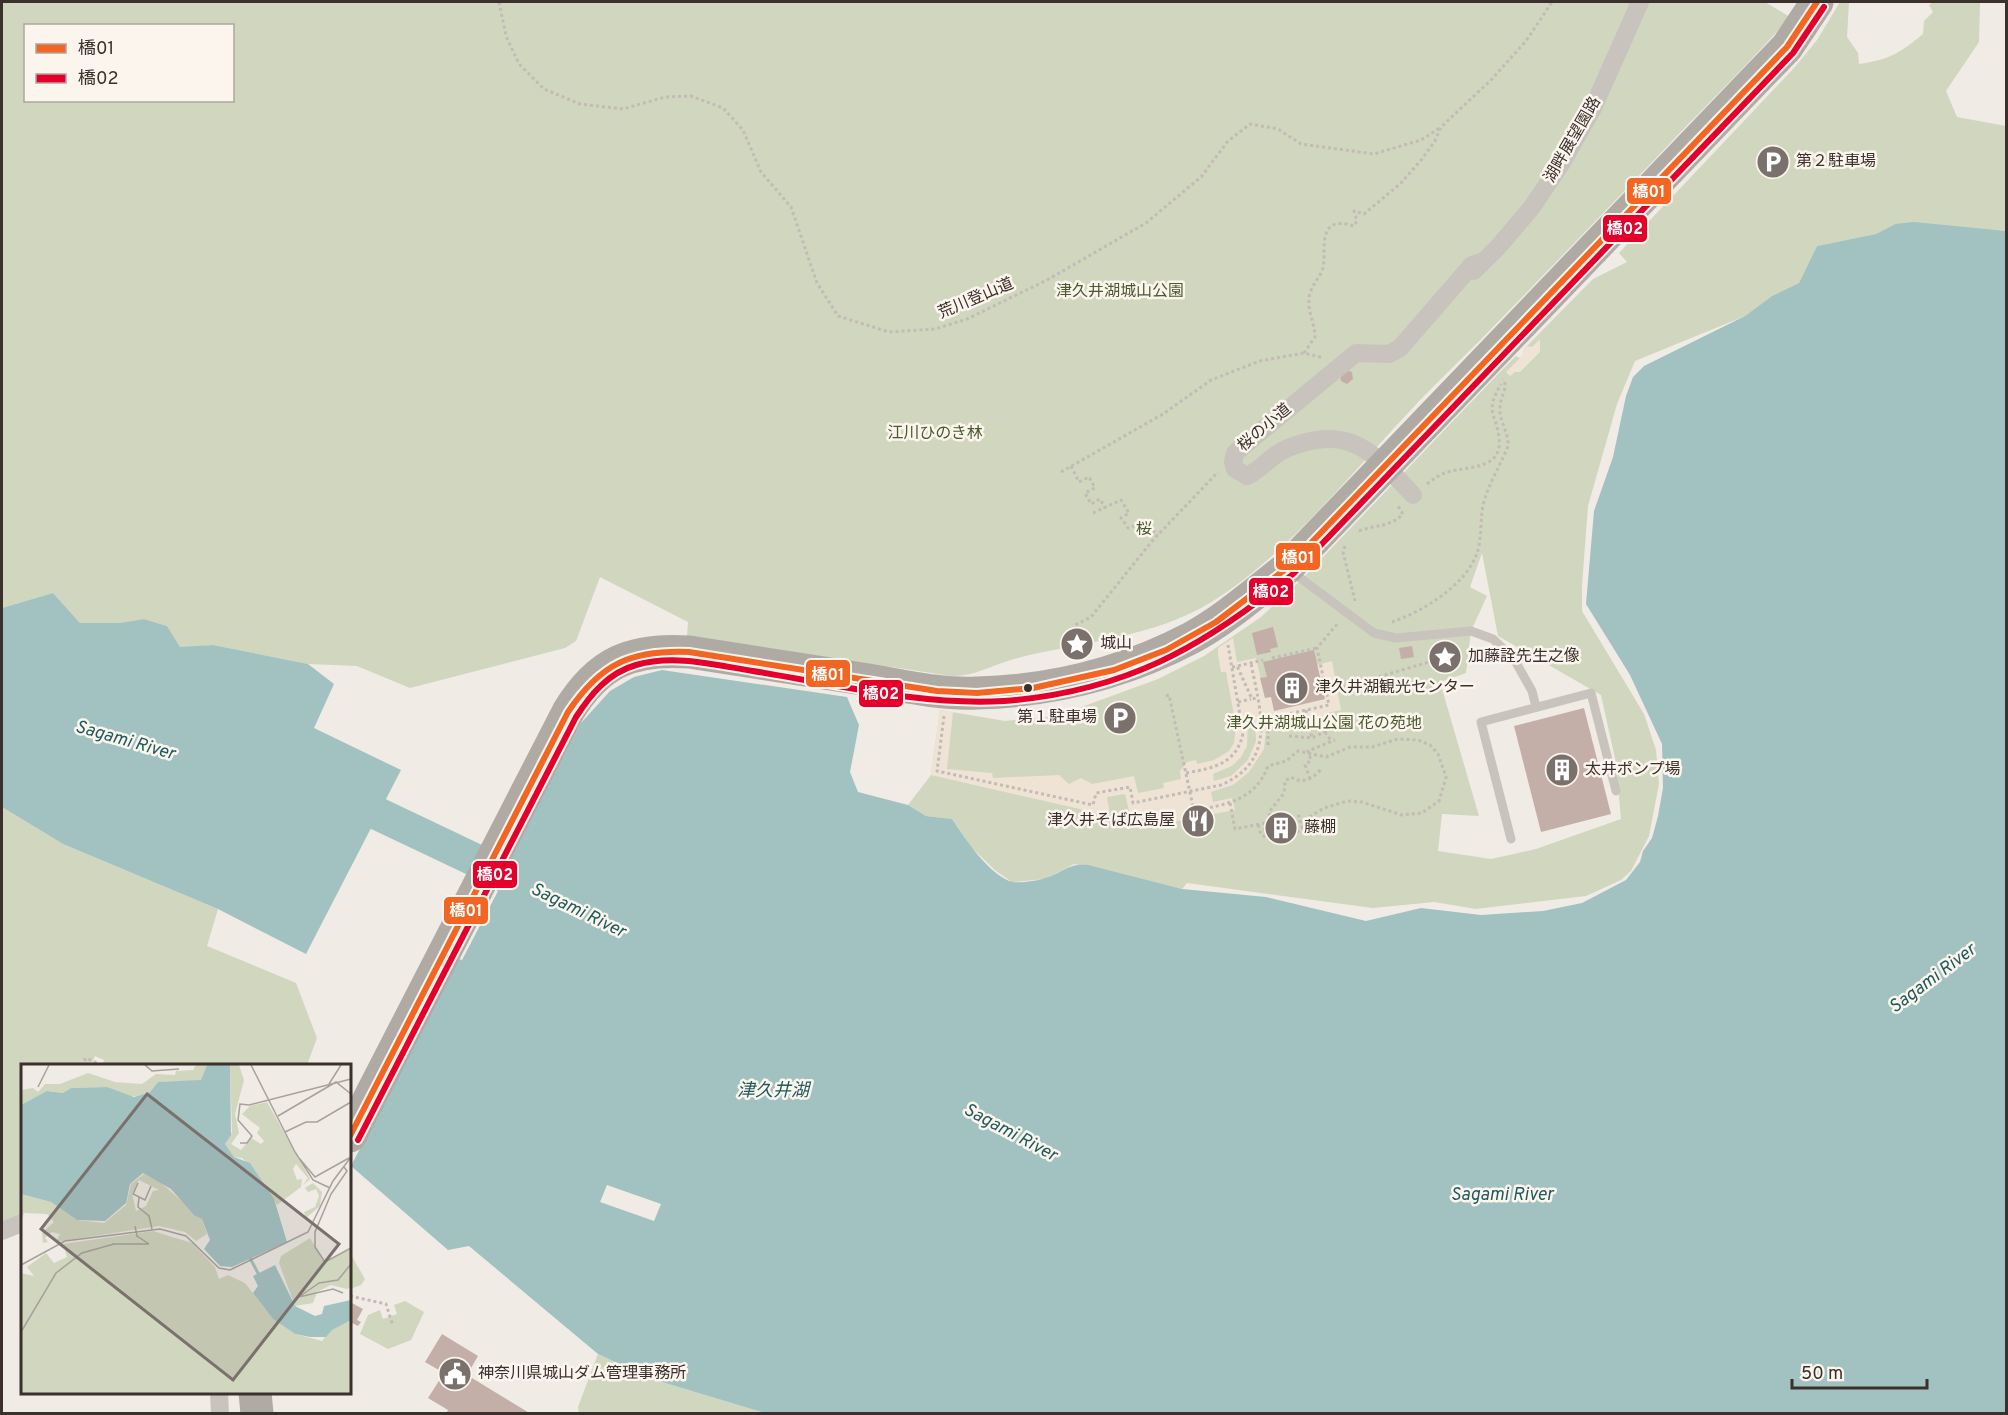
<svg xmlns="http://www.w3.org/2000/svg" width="2008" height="1415" viewBox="0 0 2008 1415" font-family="Overpass,'Noto Sans JP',sans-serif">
<rect width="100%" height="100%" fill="#f0ebe5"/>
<g fill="#d1d6bf" fill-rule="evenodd">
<path d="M2,2h1763l25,15c-43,49 -89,93 -133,140 -74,77 -147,154 -223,229 -70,70 -137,162 -221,215 -61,38 -132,40 -199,58 -22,6 -41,18 -63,17l-264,-40 1,-14 -88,-45 -24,64 -11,7 -155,40 -53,-22 -49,-2 -95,-19 -33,3 -13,-22 -23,-7 -25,4h-39l-27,-30 -51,15zM26,26h206v74h-206z"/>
<path d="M1840,2h9l-2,35 11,16 1,11c30,-4 41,-11 64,-30l1,-13 9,-9 -4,-7 4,-3h47l-1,40 -33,49 11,26 49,9v105l-111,-7 -19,10 -59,12 -18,37 -27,13 -27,20 -110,45 -18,43 -29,102 -6,80v25l62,103 12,36 3,34 -10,52 -18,35 -10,9 -35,16 -110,13 -42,-7 -61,6 -186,-25 -5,6 -108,-25 -29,15 -33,3 -16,-11 -25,-24 -19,-28 -26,-3 -18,-11 23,-30 9,-65 65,11 52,-5 101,-37 46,-23 57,-39 41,-38 196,-205 18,-18 4,2 4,-4 -1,-4 70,-71 34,-17 -8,-9 175,-185 23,-28zM1482,553l16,83 103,59 15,68 5,56 -85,30 -45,10 -53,-8 4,-37 37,2 -39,-134 26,-9 5,-42 16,-35 -17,-9z"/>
<polygon points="2,807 63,844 218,909 207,946 296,983 317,1038 307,1065 102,1066 104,1060 95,1056 91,1065 22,1066 22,1216 2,1223"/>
<polygon points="350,1253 365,1279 361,1285 350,1289"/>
<polygon points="405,1301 424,1312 411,1340 388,1349 360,1334 368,1315 380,1310 383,1319 397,1314 394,1305"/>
<polygon points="598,1354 652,1379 765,1413 579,1414 578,1407"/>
</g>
<g fill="#eee3d5" fill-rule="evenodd">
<polygon points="1540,339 1540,352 1520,372 1515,372 1510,376 1506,372 1524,354 1523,350 1527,346 1532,347"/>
<path d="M1233,638l4,24 19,-4 9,40 52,-33 15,-4 9,49 -14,3 -3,8 -11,5 -12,2 -14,-4 -21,5 -2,20 -15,23 -16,13 -22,7 2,10 19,-4 3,12 -84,16 -22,-15 -4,-17 -18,3 3,17 -4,1 -175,-40 9,-65 13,2 -6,57 45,4 1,5 66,-3 10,9 12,-6 11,6 42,-8 4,17 26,-5 -1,-5 18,-4 -1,-8 7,-9 9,-2 1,4 17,-4 15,-9 5,-8 2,-17 -10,-54h-5l-3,-17v-7zM1255,719l1,22 -8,19 -17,16 -17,5 -1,-7 19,-8 9,-9 6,-11 1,-25z"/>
<polygon points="1453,645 1457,666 1438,670 1433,650"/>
</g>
<g fill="#a1c2c1">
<path d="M1914,222l92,9v1182h-1241l-113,-34 -54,-25 -129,-108 -21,4 -97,-84 107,-207 4,1 36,-69 -4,-2 87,-166 29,-32 24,-14 28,-7 185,27 12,28 -9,47 8,20 50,13 18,11 26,3c12,18 38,58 61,63 7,1 25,-1 32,-4 18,-5 22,-15 43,-13l94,24 84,8 100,24 55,-13 60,7 62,-4 39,-8 44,-23 14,-18 3,-11 9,-13 6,-22 5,-28 -1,-44 -32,-69 -44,-71 8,-93 19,-54 13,-61 7,-19 11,-11 101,-50 27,-20 27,-13 18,-37 59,-12 19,-10z"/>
<polygon points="53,593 80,623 119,623 144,619 167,626 180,647 213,645 308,664 334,684 314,728 401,770 306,954 218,909 63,844 2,807 2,608"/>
</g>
<polygon fill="#f0ebe5" points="607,1185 661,1204 654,1221 600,1202"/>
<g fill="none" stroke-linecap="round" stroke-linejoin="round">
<polyline stroke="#a1c2c1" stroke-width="33" points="335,801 372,811 513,878"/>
</g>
<g fill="#c3afa7">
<polygon points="1346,370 1352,372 1353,379 1347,384 1341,381 1340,374"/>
<polygon points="1273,627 1278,647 1270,649 1271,652 1257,655 1252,633"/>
<polygon points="1412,646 1414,657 1401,659 1399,648"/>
<polygon points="1314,650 1325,699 1274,711 1271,697 1265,698 1260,678 1267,677 1263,662"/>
<polygon points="1584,708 1611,814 1541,832 1514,726"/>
<polygon points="1210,816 1213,826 1188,831 1186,821"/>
<polygon points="1296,822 1298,829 1265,835 1263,828"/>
<polygon points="350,1302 363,1309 357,1320 361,1322 358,1326 350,1322"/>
<polygon points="442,1334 478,1356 467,1375 531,1414 446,1414 448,1410 428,1398 444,1373 425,1362"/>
</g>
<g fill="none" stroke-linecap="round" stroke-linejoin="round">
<g stroke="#c2bbb6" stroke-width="3" stroke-dasharray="3 3" stroke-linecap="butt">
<polyline points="499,2 506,36 519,64 544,89 580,104 623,109 665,97 691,96 723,108 743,130 761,172 791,207 817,283 838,316 889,332 935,329 967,319 1047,280 1146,223 1201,177 1228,141 1250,124 1278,129 1301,144 1374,154 1421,140 1441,127"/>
<path d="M1304,353l11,-16c0,-13 -7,-24 -6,-37 0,-11 8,-19 13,-29 7,-15 -10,-58 32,-45l3,-5 -3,-10 10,3 36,-30 22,-25 13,-18 6,-14 50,-47 35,-39 26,-39"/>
<polyline points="1071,466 1079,482 1089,477 1095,488 1085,493 1091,504 1100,499 1105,508"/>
<polyline points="1061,472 1163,414 1211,380 1260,361 1304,353 1324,358"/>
<path d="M1427,484c7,-5 13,-10 21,-12 20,-6 55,-2 51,-34 -3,-27 -15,-24 2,-54"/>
<polyline points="1093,513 1121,500 1129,513 1121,518 1128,528 1143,523 1158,535"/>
<path d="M1359,531c18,-7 30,-3 44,-17l-5,-8"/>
<polyline points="1345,546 1343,552 1355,601"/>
<path d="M1392,622c30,-10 74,-37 85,-69 6,-17 2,-38 8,-55 6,-18 16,-34 23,-52 1,-14 -9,-24 -8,-39 0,-10 9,-20 3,-28"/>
<polyline points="1073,653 1070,634 1075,625 1091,617 1153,540 1218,472"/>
<polyline points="1272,658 1317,648"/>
<polyline points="1238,666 1263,660"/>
<polyline points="1232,667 1237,666 1252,699 1257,698"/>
<polyline points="1327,692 1436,660"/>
<path d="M1166,696l3,-1 25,116c32,-7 61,-10 74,-45l18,-5 12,-10 28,6 24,-10h22l26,-8 20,1 12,5 8,9 8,23 -7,24 -17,12 -20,2 -40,-13 -15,-1 -23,7 -23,14"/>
<polyline points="1238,702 1251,699"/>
<polyline points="1306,710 1312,738"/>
<path d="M944,716l-7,55 156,34 3,-12 34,-6 3,16 88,-18c57,-25 39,-74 30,-122"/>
<polyline points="1261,720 1329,705 1317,648 1338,623"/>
<polyline points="1325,732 1332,742"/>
<polyline points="1289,736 1312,738 1332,728"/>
<polyline points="1268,745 1268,718"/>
<path d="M1186,773c27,-5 51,-9 57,-40l-15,-88"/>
<polyline points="1310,779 1305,765 1311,760 1308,751 1335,740"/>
<path d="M1230,803l5,26 64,-13 3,12c-13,11 -25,14 -41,7l-3,-11"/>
<path d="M1271,822l-2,-10 15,-19 1,-12 6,-4c12,8 23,1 31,-9"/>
<polyline points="81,1066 86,1058 103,1066"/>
<polyline points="350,1296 386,1304 393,1326"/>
</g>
<g stroke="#c9c3be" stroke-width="9">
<polyline points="1291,571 1374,633 1396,638 1471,631 1493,639 1514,659 1532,691 1536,707"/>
<polyline points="1511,839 1481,722 1591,693 1616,791"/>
</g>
<g stroke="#c9c3be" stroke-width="18">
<polyline points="1474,271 1499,246 1532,207 1561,164 1592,110 1640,2"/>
<path d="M1413,495c-39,-42 -63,-72 -125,-47 -16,6 -26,21 -41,28l-12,-7 -2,-7 2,-9 121,-100 33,1 11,-6 72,-83 9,-3"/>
<polyline points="2,1231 22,1223"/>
<polyline points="219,1392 220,1414"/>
</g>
<g stroke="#afaaa4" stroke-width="33">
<path d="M350,1136l218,-424c30,-50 64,-64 121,-60 60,9 120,19 180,28 35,6 73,15 108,13 76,-2 147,-20 214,-55 35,-19 65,-46 96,-70l500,-521 30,-45"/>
<polyline points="255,1392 257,1414"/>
</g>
<defs>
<path id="bus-1" d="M350,1136l218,-424c33,-49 63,-62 121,-60l248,39 40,2 56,-5 81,-18 52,-20 50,-28 71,-54 500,-521 30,-45"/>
<path id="bus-2" d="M358,1140l218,-423c15,-23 32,-44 60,-52 38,-11 79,0 117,6 81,13 169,35 251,30 119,-9 199,-53 289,-127l500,-521 31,-46"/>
</defs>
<use href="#bus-1" stroke="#fbf5ee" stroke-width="10"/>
<use href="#bus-2" stroke="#fbf5ee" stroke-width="10"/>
<use href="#bus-1" stroke="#f26522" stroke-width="6"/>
<use href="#bus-2" stroke="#e4002b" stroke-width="6"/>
</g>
<defs>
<symbol id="parking-disc" viewBox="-11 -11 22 22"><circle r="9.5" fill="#7a716c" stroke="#fbf5ee"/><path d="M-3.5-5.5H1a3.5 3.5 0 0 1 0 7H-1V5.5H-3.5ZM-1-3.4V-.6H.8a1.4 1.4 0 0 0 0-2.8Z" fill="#fff"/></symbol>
<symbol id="sight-disc" viewBox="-11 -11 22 22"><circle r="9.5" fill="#7a716c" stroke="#fbf5ee"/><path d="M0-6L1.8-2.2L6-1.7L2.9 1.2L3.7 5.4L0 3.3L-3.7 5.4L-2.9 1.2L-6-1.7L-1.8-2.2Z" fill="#fff"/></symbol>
<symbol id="building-disc" viewBox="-11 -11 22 22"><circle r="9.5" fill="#7a716c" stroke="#fbf5ee"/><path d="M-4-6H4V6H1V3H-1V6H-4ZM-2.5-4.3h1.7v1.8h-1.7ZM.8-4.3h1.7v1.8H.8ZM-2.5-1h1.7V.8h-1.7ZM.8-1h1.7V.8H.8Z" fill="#fff"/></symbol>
<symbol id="restaurant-disc" viewBox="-11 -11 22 22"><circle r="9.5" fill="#7a716c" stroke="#fbf5ee"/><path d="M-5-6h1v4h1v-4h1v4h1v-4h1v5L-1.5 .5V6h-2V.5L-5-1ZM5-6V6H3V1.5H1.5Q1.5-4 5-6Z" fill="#fff"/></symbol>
<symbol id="civic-disc" viewBox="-11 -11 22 22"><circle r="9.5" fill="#7a716c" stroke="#fbf5ee"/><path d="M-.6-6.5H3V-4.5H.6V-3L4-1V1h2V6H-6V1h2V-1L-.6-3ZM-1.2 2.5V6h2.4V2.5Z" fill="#fff"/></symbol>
</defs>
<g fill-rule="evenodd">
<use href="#parking-disc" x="1754" y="143" width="38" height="38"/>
<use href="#sight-disc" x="1058" y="625" width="38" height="38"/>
<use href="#sight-disc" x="1426" y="638" width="38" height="38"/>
<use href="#building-disc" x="1273" y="669" width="38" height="38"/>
<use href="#parking-disc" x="1101" y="699" width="38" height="38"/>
<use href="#building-disc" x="1543" y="751" width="38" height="38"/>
<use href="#restaurant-disc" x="1179" y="802" width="38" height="38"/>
<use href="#building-disc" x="1262" y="809" width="38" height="38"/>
<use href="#civic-disc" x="436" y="1355" width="38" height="38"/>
</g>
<circle fill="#3b302b" stroke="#fbf5ee" stroke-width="2" cx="1028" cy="688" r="5"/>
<g text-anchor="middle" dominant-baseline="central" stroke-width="5" stroke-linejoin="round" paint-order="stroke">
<g font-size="16" fill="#3b302b" stroke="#fbf5ee">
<text transform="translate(1573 140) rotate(-60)">湖畔展望園路</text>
<text transform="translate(976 299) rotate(-23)">荒川登山道</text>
<text transform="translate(1265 428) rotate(-40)">桜の小道</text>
</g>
<g font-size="16" fill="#3b302b" stroke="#fbf5ee" text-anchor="start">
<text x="1796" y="162">第２駐車場</text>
<text x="1100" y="644">城山</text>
<text x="1468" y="657">加藤詮先生之像</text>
<text x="1315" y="688">津久井湖観光センター</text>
<text x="1097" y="718" text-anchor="end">第１駐車場</text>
<text x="1585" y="770">太井ポンプ場</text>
<text x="1175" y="821" text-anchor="end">津久井そば広島屋</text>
<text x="1304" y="828">藤棚</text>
<text x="478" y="1374">神奈川県城山ダム管理事務所</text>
</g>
<g font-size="16" fill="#4a5a2e" stroke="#fbf5ee">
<text x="1120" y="292">津久井湖城山公園</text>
<text x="935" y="434">江川ひのき林</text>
<text x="1144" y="530">桜</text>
<text x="1324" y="724">津久井湖城山公園 花の苑地</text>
</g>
<g font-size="18" font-style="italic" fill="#1f5a5e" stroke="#fbf5ee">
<text transform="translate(125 741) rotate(16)">Sagami River</text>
<text transform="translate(578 911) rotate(26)">Sagami River</text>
<text transform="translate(1933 979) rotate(-37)">Sagami River</text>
<text x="773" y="1091">津久井湖</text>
<text transform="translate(1010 1133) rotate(28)">Sagami River</text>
<text x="1502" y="1195">Sagami River</text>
</g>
</g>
<g transform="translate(21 1064)">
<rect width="330" height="330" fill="#f0ebe5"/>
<path d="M175,1h11l-6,16 -43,1 -8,10 -14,4h-10l-19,-9 -36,1 -8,5 -14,-2 -28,14v-15l12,-2 5,4 7,-8h15l28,-11 27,9 27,2 14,-10 19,1 1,-4 17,-1zM209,1h9l5,15 -9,34 4,19 -8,11 10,6 10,-12 10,6 3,-3 -7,-8 3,-5 -18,-14 8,-8 17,-4 43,77 -7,6 5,-7 -12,-14 -3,5 4,11 5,-1 -1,8 -24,18 -23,-36 -12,-11 -8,-1 -9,-13 7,-12zM123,110l16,8 42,37 5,15 -11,7 -11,-9 -26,-6 -103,16 4,-8 -8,-2 -7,6 3,4 -5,1 -1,-10 12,-11 -7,-8 -23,-1 -3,9v-28l30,8 26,18 27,3 22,-18 5,-21zM118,116l20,10 -6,1 -7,15 -10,5 -4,-18zM292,119l9,9 -2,14 -14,12 -2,-6 11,-5 4,-11 -3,-7 -8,3 -3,-4zM132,167l39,12 23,24 4,12 9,-4 17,8 28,36 22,15 27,7 9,-11 20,-10v73h-330v-120l13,3 -7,-9 19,-14 8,10 13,-6 -4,-13zM289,174l15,24 26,-13v38l-4,2 -16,-4 -14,7 -4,11 -18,3 -16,-43 2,-7z" fill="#d1d6bf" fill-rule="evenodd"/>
<path d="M186,1h23l1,70 -6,9 9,13 16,6 24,36 13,43 -55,25 -12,-1 -16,-17 6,-9 -8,-21 -8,-4 -23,-26 -28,-16 -13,11 -4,19 -21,18 -28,-1 -26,-18 -30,-8v-89l26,-14 16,2 8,-5 36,-1 27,10 16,-5 8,-10 43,-2zM254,201l20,41 20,10 7,-2 2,-8 27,-6v20l-19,10 -6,7h-16l-15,-3 -22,-15 -20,-26 5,-7 -5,-10z" fill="#a1c2c1"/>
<path fill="none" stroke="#a1c2c1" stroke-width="3" d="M229,194l9,17"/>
<path fill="none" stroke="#a8a09b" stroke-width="1.5" d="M124,1l7,6 27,-2M230,1l44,87 18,28 17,8M308,20l12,-19M17,23l11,-22M257,52l58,-34 15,12M264,68l21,-10h11l34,-20M219,79h7l5,-7 -14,-16 2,-16 9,1 102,-26M278,94l16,19 34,-19M323,103l3,4 -16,23 -16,38v15l10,15 26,-14M117,119l-5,11 12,6 6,-14M118,133l-1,10 11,9 3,13M114,162l2,10 12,8M91,180h37M0,201l44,-24 95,-12 26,7 33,32 11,2 78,-38 25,-51 18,-24M322,229l-10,-4 -34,8 20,-14 19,-3 13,-16M0,268l35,-59 26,-20 32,-9"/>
<path fill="#7a716c" fill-opacity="0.15" stroke="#7a716c" stroke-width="3" d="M126,30l192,150 -106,136 -192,-151z"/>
<rect width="330" height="330" fill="none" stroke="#3b302b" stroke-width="3"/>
</g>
<g stroke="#fbf5ee" stroke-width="2">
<rect x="1626" y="177" width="46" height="28" rx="6" fill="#f26522"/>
<rect x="1602" y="214" width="46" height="29" rx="6" fill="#e4002b"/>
<rect x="1275" y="542" width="46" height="29" rx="6" fill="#f26522"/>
<rect x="1248" y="577" width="46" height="29" rx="6" fill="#e4002b"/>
<rect x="805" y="659" width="46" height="29" rx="6" fill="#f26522"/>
<rect x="858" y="679" width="46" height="29" rx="6" fill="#e4002b"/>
<rect x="472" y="860" width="46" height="29" rx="6" fill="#e4002b"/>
<rect x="443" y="896" width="46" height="29" rx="6" fill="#f26522"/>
</g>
<g font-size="16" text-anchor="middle" font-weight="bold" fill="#fff">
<text x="1649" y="197">橋01</text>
<text x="1625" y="234">橋02</text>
<text x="1298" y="563">橋01</text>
<text x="1271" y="597">橋02</text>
<text x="828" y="680">橋01</text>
<text x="881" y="699">橋02</text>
<text x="495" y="880">橋02</text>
<text x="466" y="916">橋01</text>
</g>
<rect width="2008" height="1415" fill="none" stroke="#3b302b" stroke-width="6"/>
<rect x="24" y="24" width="210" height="78" fill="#fbf5ee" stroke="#aea6a0" stroke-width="1.5"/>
<rect x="36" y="44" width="30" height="9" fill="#f26522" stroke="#aea6a0" stroke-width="1.5"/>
<text x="78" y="54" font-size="18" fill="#3b302b">橋01</text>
<rect x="36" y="74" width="30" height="9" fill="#e4002b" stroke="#aea6a0" stroke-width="1.5"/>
<text x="78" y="84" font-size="18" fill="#3b302b">橋02</text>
<path d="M1792 1379v9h135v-9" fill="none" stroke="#3b302b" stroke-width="3"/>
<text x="1801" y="1379" font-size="18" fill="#3b302b" stroke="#fbf5ee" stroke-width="4.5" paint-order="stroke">50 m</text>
</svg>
